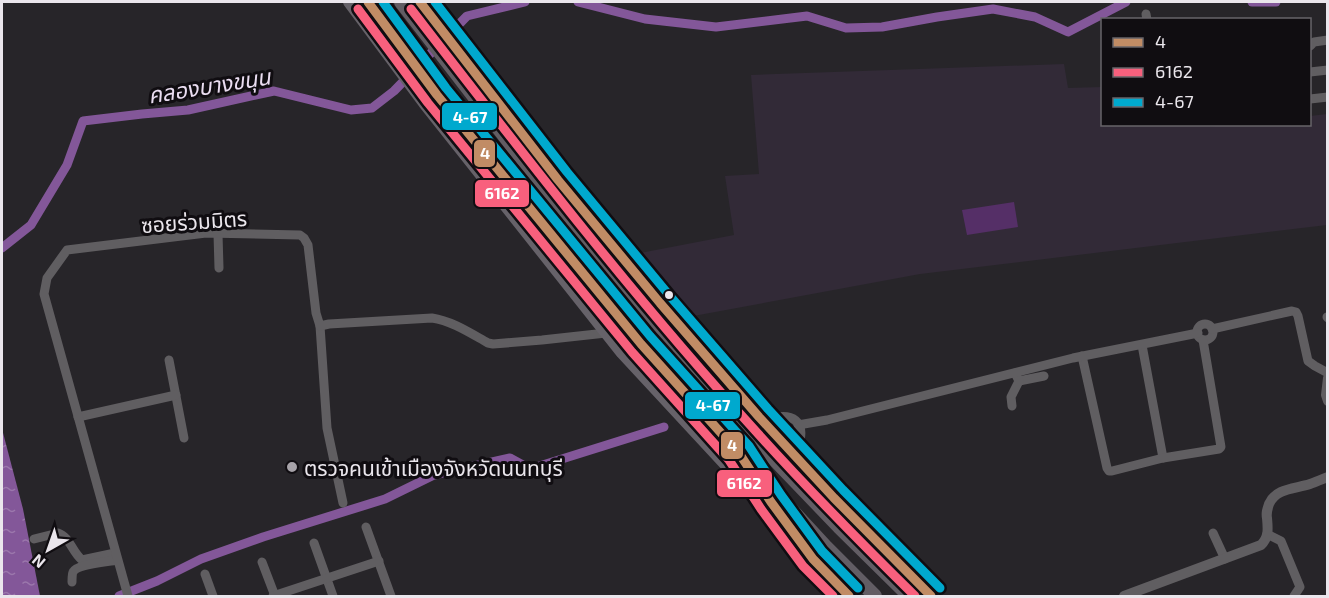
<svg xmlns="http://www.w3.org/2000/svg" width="1329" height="598" viewBox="0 0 1329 598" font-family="'Exo 2','Noto Sans Thai',sans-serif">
<defs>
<pattern id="water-ripples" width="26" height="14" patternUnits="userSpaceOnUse" patternTransform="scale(1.5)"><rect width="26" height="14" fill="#835799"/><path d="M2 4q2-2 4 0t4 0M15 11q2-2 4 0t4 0" fill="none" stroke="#9b77ac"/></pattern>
</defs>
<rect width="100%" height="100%" fill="#272529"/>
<polygon fill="#322a37" points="1064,64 1068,88 1102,87 1102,124 1210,124 1210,127 1229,124 1310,124 1310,116 1327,114 1327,225 920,274 688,317 635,254 734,235 725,176 759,174 751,75"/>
<polygon fill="#552f67" points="1014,202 1018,227 967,235 962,210"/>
<polygon fill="url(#water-ripples)" points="2,429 23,509 40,596 2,596"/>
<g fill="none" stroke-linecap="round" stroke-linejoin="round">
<g stroke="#835799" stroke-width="9">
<polyline points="578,2 645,19 716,27 807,16 846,28 882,27 937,17 993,9 1035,17 1068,32 1126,2"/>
<polyline points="1252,2 1276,2"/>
<polyline points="2,248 31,225 67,165 83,121 142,114 188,110 274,91 351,110 372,108 394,91 467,16 525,2"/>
<polyline points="119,596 157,581 201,559 263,537 385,499 434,475 510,458 530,469 664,427"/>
</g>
<g stroke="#605e61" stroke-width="9">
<polyline points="1146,14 1147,20"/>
<polyline points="1310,46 1314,42 1328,40"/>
<polyline points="1310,72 1328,70"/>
<polyline points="1310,99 1328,97"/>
<polyline points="218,234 219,268"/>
<polyline points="1327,317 1328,318"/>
<circle cx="1205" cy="332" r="8"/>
<polyline points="320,326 327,428 343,503"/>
<polyline points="1212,329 1292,311 1296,312 1298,316 1308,361 1315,366 1328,373"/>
<polyline points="1142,345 1163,458"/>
<polyline points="1082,356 1107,468 1109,471 1112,471 1163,458 1219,449 1221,447 1203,340"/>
<polyline points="169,360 184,438"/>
<polyline points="1019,381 1044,376"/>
<polyline points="1012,406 1011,397 1019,381 1015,373"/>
<polyline points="78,417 176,395"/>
<path d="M764,423c16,-12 42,-8 36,17 -2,5 -5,9 -8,13"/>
<polyline points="798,425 827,420 1073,358 1198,333"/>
<polyline points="366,527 391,596"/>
<polyline points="1213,533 1225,559"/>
<polyline points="1267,534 1281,541 1300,587 1294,596"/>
<path d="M34,539l24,-6c12,4 14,19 24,27l33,-7"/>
<polyline points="314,543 333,596"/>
<polyline points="262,562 275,596"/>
<polyline points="205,574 213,596"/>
<path d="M72,582c0,-1 0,-9 1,-10 4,-8 35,-10 44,-12"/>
<path d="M128,596l-84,-302 3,-16 20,-28 139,-17 94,2 4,3 4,7 8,68 4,13 9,-2 103,-6c20,3 38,15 56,25l5,1 49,-4 64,-7"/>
<polyline points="273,596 379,561"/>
</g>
<g stroke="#605e61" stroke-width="10">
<polyline points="1328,378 1326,395 1328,401"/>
<path d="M1124,596l137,-51c8,-8 7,-16 6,-27 -1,-5 0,-8 2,-14 7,-16 26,-15 41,-20 6,-2 12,-5 18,-7"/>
</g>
<g stroke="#666269" stroke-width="12">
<polyline points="349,2 424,103 622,353 786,530"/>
<polyline points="420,2 558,180 660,303 759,417 834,498 931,596"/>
<polyline points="808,553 849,596"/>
</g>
<g stroke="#625d64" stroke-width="14">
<polyline points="368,2 437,95 641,344 685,394 826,547 875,596"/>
<polyline points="401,2 563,212 707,389 839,527 909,596"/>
<path d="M731,403c10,8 16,15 28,14"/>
<polyline points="762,488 813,559"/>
</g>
<defs>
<g id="bus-1">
<polyline points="368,2 437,95 641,344 739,453 771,502 813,559 849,596"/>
<polyline points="420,2 558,180 660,303 759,417 834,498 931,596"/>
</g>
<g id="bus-2">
<polyline points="358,9 428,103 632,352 729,460 761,509 803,566 833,596"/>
<path d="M411,9c110,142 220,285 341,418 52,58 107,114 163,169"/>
</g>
<g id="bus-3">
<polyline points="383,2 446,88 650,336 749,446 781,495 822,551 858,588"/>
<polyline points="435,2 567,172 669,295 768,409 843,490 940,588"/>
</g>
</defs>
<use href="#bus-1" stroke="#100d11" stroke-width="14"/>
<use href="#bus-2" stroke="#100d11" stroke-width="14"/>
<use href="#bus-3" stroke="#100d11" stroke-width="14"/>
<use href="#bus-1" stroke="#c18c65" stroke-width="9"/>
<use href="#bus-2" stroke="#f8607d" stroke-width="9"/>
<use href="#bus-3" stroke="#00a9ce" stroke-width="9"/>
</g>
<circle fill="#eae6ec" stroke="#100d11" stroke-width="2" cx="669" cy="295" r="5"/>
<circle fill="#a6a2a8" stroke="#100d11" stroke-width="2" cx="292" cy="467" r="6"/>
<g text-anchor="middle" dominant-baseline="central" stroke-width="6" stroke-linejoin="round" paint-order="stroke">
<g font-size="21" fill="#eae6ec" stroke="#100d11">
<text transform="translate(194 221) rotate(-4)">ซอยร่วมมิตร</text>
</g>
<g font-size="21" fill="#eae6ec" stroke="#100d11" text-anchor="start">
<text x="304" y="467">ตรวจคนเข้าเมืองจังหวัดนนทบุรี</text>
</g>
<g font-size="22" font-style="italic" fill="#eaddf1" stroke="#100d11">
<text transform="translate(209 85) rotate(-9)">คลองบางขนุน</text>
</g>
</g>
<g stroke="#100d11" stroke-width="2">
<rect x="441" y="102" width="57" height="29" rx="6" fill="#00a9ce"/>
<rect x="473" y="139" width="23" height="29" rx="6" fill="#c18c65"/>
<rect x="474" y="179" width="56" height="29" rx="6" fill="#f8607d"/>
<rect x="684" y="391" width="57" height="29" rx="6" fill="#00a9ce"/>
<rect x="720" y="431" width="24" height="29" rx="6" fill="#c18c65"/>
<rect x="716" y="469" width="57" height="29" rx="6" fill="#f8607d"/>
</g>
<g font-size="16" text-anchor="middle" font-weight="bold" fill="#fff">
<text x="470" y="123">4-67</text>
<text x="485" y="159">4</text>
<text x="502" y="199">6162</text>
<text x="713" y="411">4-67</text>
<text x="732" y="451">4</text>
<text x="744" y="489">6162</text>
</g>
<rect width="1329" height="598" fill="none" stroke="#eae6ec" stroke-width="6"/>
<rect x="1101" y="18" width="210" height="108" fill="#100d11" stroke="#676469" stroke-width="1.5"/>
<rect x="1113" y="38" width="30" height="9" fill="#c18c65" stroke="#676469" stroke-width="1.5"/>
<text x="1155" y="48" font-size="18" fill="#eae6ec">4</text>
<rect x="1113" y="68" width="30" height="9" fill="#f8607d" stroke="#676469" stroke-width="1.5"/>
<text x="1155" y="78" font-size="18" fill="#eae6ec">6162</text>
<rect x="1113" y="98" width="30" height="9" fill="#00a9ce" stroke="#676469" stroke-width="1.5"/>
<text x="1155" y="108" font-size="18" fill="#eae6ec">4-67</text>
<g transform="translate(48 550) rotate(220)" stroke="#100d11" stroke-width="4.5" paint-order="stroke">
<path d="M0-4.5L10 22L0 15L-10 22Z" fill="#eae6ec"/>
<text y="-9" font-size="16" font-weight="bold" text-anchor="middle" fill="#eae6ec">N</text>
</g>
</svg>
